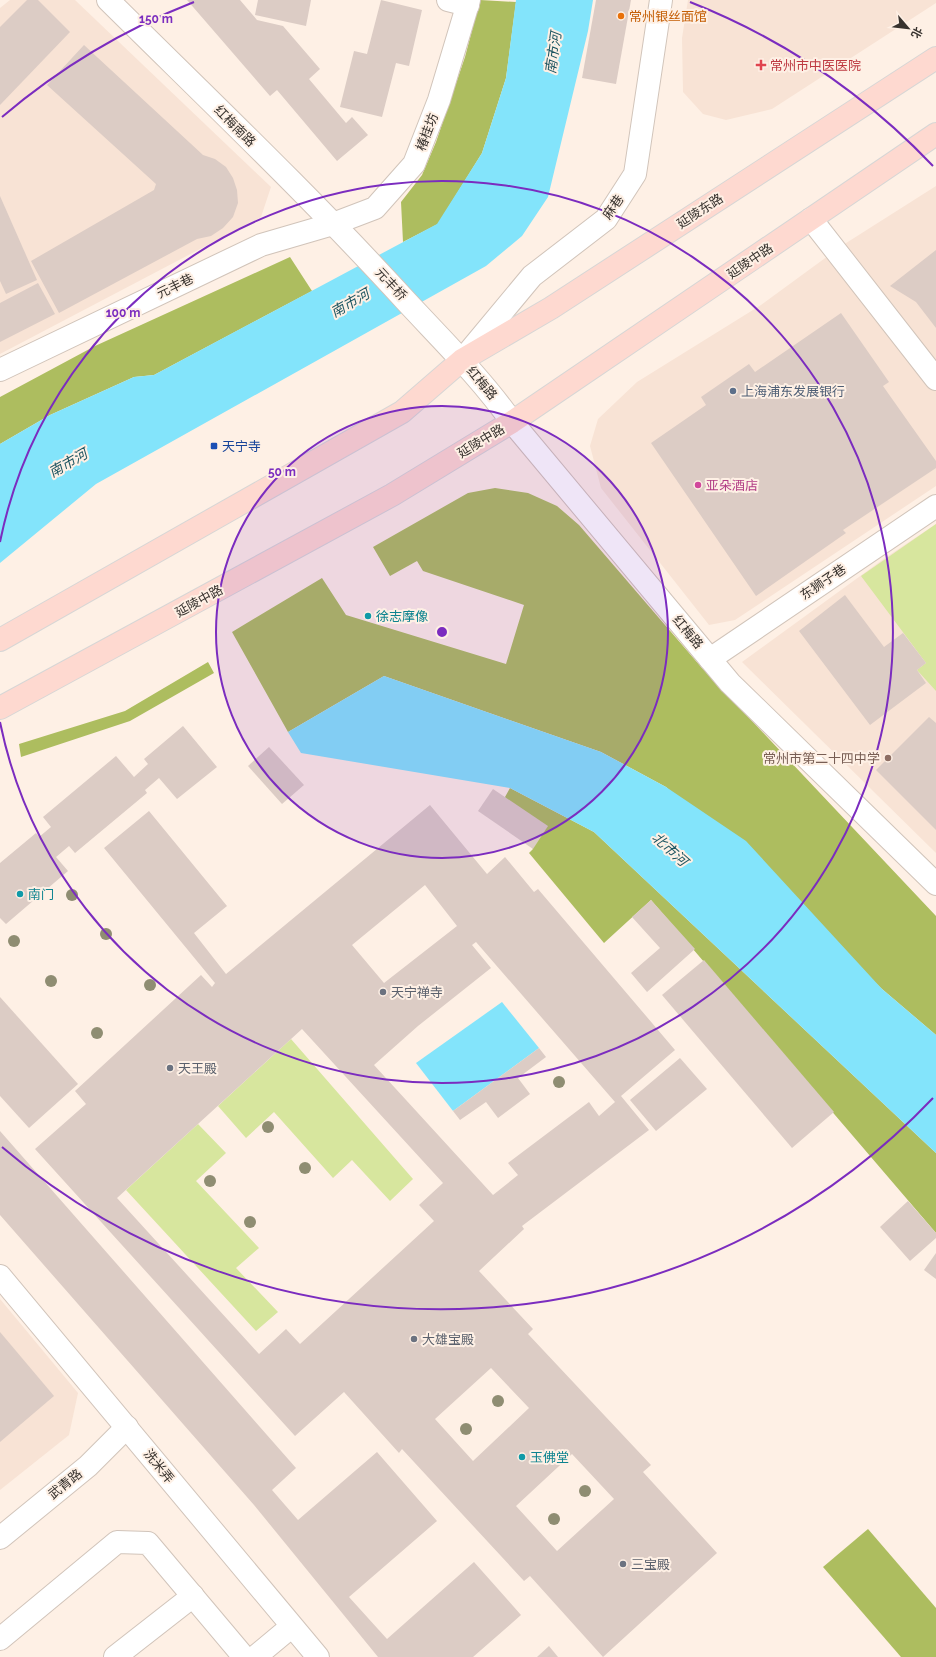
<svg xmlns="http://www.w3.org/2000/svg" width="936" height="1657" viewBox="0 0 936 1657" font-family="Raleway,'Noto Sans SC',sans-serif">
<rect width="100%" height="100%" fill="#fef0e5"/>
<g fill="#f8e3d5">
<polygon points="10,0 75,0 271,187 261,217 0,354 0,8"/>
<polygon points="688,0 936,0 936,3 772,109 726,120 703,114 683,92 682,38"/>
<polygon points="936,186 936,486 735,620 709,625 601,488 590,446 598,419 637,382 761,305 843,245"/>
<polygon points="936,524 936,853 742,662 885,558"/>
<polygon points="0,1299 78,1393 69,1435 0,1490"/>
</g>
<g fill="#d7e69e">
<polygon points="936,524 936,691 917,670 926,663 861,576"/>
<polygon points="291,1039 413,1179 390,1201 352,1160 333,1178 274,1112 246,1138 218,1106"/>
<polygon points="198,1124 226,1153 196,1181 259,1248 236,1268 278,1312 256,1331 126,1190"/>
</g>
<g fill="#adbd5f">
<polygon points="480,0 516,2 506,78 482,153 438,224 403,242 401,202 422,175 436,142 465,57"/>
<polygon points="290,257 312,291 154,375 134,377 50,415 0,444 0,397 95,346"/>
<polygon points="495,488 528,493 557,506 579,525 702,668 936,916 936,1035 882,989 666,787 601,752 384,676 288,732 232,632 322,578 346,615 506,664 524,605 423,571 417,561 390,576 373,547 468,493"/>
<polygon points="208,662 214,673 130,721 21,757 19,744 125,711"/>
<polygon points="510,788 594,832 936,1153 936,1233 651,900 604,943 529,853 533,849 505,797"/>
<polygon points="868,1529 936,1608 936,1657 901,1657 823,1567"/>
</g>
<g fill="#83e4fb">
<polygon points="516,0 593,0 588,31 548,197 522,236 486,266 96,484 0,563 0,444 50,415 134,377 154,375 437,224 482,153 506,78"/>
<polygon points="384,676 601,752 666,787 746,841 882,989 936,1035 936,1153 594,832 510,788 301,753 288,732"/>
<polygon points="502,1002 539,1048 453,1111 416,1063"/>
</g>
<g fill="#dcccc5" fill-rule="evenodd">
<polygon points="27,0 38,0 70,32 0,105 0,27"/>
<polygon points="187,0 240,0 257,20 283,26 320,69 309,79 346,123 352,117 368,135 337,161 277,90 270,96"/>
<polygon points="258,0 311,0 306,26 255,15"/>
<polygon points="381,0 422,10 409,66 396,63 382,117 340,107 354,51 367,54"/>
<polygon points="596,0 631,0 616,84 582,78"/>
<polygon points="84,45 203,155 215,159 226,167 233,178 237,190 238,203 233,217 223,228 211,236 197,239 59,313 31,261 154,190 156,184 47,85"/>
<polygon points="0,196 37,280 6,294 0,281"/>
<polygon points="936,250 936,328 916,302 890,286"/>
<polygon points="38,283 55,314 0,342 0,303"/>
<polygon points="841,313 889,382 883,386 936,461 936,468 843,530 846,533 756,596 651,443 706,405 701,397 749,364 755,372"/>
<polygon points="845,595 884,647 903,633 926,663 917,670 926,683 870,725 799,631"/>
<polygon points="929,717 936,723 936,830 876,770"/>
<polygon points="183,726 217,767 177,799 159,778 145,790 147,793 75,853 69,846 56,857 68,871 6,924 0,918 0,863 36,833 39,837 51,827 43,817 116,756 134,777 148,764 144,759"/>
<polygon points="269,747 304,785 282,804 248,766"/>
<polygon points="493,789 548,826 533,849 478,811"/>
<path d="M430,805l57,69 18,-17 29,35 4,-3 137,161 -54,46 28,34 -127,96 2,3 -45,42 54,58 -5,5 123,131 -8,7 74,81 -114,104 -73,-81 -6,5 -122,-132 -3,4 -55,-61 -49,44 -260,-287 51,-45 -11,-13 126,-116 11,12 3,-4 -111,-135 45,-37 78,95 -33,27 32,41zM425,885l32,41 -73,57 -32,-38zM476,942l139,160 -16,14 -10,-14 -81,61 10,12 -25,20 -119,-130 44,-39 73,-58 -19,-23zM302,1029l141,154 -24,22 15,16 -134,123 -14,-15 -27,25 -142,-156zM491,1368l38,40 -56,53 -38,-42zM572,1454l42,45 -57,52 -41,-45z"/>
<polygon points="651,900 695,949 647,992 631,973 660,948 632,917"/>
<polygon points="704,960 834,1112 792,1148 662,995"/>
<polygon points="0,997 78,1084 29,1128 0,1096"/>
<polygon points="539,1048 546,1057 518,1078 530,1094 498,1118 486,1102 460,1120 453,1111"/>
<polygon points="680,1058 707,1089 656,1131 630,1100"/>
<polygon points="0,1131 296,1468 272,1490 298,1520 377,1452 437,1521 349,1597 387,1639 474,1562 521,1615 473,1657 378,1657 254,1505 0,1215"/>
<polygon points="908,1201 936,1233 936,1238 910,1261 880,1227"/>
<polygon points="936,1253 936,1279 924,1270"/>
<polygon points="0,1332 54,1396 0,1442"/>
<polygon points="549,1646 558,1657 537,1657"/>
</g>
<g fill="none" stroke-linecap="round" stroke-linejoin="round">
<defs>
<g id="minor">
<path d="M108,0c100,99 202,196 297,300 37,40 76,78 107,122l218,261 206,201"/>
<polyline points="448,0 468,5"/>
<polyline points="811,219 936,379"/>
<polyline points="463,359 532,276 606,219 635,174 661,0"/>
<polyline points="0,370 261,245 333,224 375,208 414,164 439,100 469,0"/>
<polyline points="710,659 936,506"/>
<polyline points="0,1276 318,1657"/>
<polyline points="0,1538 88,1466 127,1427"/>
<polyline points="0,1639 117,1542 148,1543 244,1657"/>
<polyline points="115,1657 193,1596"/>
<polyline points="255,1657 291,1627"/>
</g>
<g id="major">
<polyline points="0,640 402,412 462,360 551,308 936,58"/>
<polyline points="0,708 392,495 512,422 936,134"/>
</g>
</defs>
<use href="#minor" stroke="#d1c4ba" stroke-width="24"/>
<use href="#major" stroke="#d7d6d5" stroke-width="24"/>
<use href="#minor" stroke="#fff" stroke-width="22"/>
<use href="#major" stroke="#fed9d0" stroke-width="22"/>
</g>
<g fill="#8f8d72">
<circle cx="72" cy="895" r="6"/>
<circle cx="106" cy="934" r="6"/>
<circle cx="14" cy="941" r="6"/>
<circle cx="51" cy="981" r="6"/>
<circle cx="150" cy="985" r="6"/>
<circle cx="97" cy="1033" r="6"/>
<circle cx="559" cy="1082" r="6"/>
<circle cx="268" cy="1127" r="6"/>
<circle cx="305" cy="1168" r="6"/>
<circle cx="210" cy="1181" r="6"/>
<circle cx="250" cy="1222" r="6"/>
<circle cx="498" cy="1401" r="6"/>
<circle cx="466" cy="1429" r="6"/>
<circle cx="585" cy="1491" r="6"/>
<circle cx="554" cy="1519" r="6"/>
</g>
<circle cx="442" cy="632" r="226" fill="#7b2cbf" fill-opacity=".12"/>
<g fill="none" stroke="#7b2cbf" stroke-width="2">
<circle cx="442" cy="632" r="226"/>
<path d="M0 542A451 451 0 1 1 0 722"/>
<path d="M933 1098A677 677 0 0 1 2 1147M2 117A677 677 0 0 1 194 2M690 2A677 677 0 0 1 933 166"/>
</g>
<circle fill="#e8710a" stroke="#fef0e5" stroke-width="1.5" cx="621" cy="16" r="4"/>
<path fill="#e0444e" stroke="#fef0e5" stroke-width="1.5" d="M759 59h4v4h4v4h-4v4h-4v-4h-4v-4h4z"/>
<circle fill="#5c6f8a" stroke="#fef0e5" stroke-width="1.5" cx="733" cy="391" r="4"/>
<rect fill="#1a4fb4" stroke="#fef0e5" stroke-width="1.5" x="210" y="442" width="8" height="8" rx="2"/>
<circle fill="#d1479c" stroke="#fef0e5" stroke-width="1.5" cx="698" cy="485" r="4"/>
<g fill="#0f9aa8" stroke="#fef0e5" stroke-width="1.5">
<circle cx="368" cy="616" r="4"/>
<circle cx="20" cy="894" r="4"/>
<circle cx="522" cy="1457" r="4"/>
</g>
<circle fill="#8d6e63" stroke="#fef0e5" stroke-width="1.5" cx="888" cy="758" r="4"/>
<g fill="#6b7280" stroke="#fef0e5" stroke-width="1.5">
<circle cx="383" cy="992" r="4"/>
<circle cx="170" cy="1068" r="4"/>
<circle cx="414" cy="1339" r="4"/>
<circle cx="623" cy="1564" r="4"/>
</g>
<g text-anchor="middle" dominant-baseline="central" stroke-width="4" stroke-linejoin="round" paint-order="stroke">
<g font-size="13" fill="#c56008" stroke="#fef0e5" text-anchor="start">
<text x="629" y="16">常州银丝面馆</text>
</g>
<g font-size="13" fill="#be3a42" stroke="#fef0e5" text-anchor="start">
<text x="770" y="65">常州市中医医院</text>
</g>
<g font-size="13" fill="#37322e" stroke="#fef0e5">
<text transform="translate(235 126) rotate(45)">红梅南路</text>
<text transform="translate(427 132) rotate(-69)">椿桂坊</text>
<text transform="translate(613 207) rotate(-55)">麻巷</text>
<text transform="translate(700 211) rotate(-33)">延陵东路</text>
<text transform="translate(750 261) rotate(-34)">延陵中路</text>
<text transform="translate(391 284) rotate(47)">元丰桥</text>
<text transform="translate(175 286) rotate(-26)">元丰巷</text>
<text transform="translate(482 383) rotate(50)">红梅路</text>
<text transform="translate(481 441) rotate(-31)">延陵中路</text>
<text transform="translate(823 582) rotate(-34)">东狮子巷</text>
<text transform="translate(199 601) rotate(-29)">延陵中路</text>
<text transform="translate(688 632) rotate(50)">红梅路</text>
<text transform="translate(159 1466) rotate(51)">洗米弄</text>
<text transform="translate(65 1484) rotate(-39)">武青路</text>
</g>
<g font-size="13" fill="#4e5e75" stroke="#fef0e5" text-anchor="start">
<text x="741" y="391">上海浦东发展银行</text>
</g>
<g font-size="13" fill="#164399" stroke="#fef0e5" text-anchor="start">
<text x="222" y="446">天宁寺</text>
</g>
<g font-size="13" fill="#b23c85" stroke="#fef0e5" text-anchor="start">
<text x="706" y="485">亚朵酒店</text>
</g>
<g font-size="13" fill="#0d838f" stroke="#fef0e5" text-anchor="start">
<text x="376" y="616">徐志摩像</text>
<text x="28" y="894">南门</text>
<text x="530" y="1457">玉佛堂</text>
</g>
<g font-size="13" fill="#785e54" stroke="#fef0e5" text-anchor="end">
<text x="880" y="758">常州市第二十四中学</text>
</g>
<g font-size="13" fill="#5b616d" stroke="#fef0e5" text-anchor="start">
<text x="391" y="992">天宁禅寺</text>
<text x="178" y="1068">天王殿</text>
<text x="422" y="1339">大雄宝殿</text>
<text x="631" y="1564">三宝殿</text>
</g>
<g font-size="14" font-style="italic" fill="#1d5561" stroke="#fef0e5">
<text transform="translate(553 53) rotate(-82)">南市河</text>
<text transform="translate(350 303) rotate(-30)">南市河</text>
<text transform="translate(68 463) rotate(-30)">南市河</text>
<text transform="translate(670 849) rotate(42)">北市河</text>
</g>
</g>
<circle cx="442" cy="632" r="6" fill="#7b2cbf" stroke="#fef0e5" stroke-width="2"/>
<g font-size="12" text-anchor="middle" font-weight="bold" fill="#7b2cbf" stroke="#fef0e5" stroke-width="4" stroke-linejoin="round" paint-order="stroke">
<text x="156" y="23">150 m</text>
<text x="123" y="317">100 m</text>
<text x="282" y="476">50 m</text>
</g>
<g transform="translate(908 28) rotate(118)" stroke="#fef0e5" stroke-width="3" paint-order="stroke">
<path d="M0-3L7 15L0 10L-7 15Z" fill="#37322e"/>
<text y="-6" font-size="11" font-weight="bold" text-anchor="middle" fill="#37322e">北</text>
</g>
</svg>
